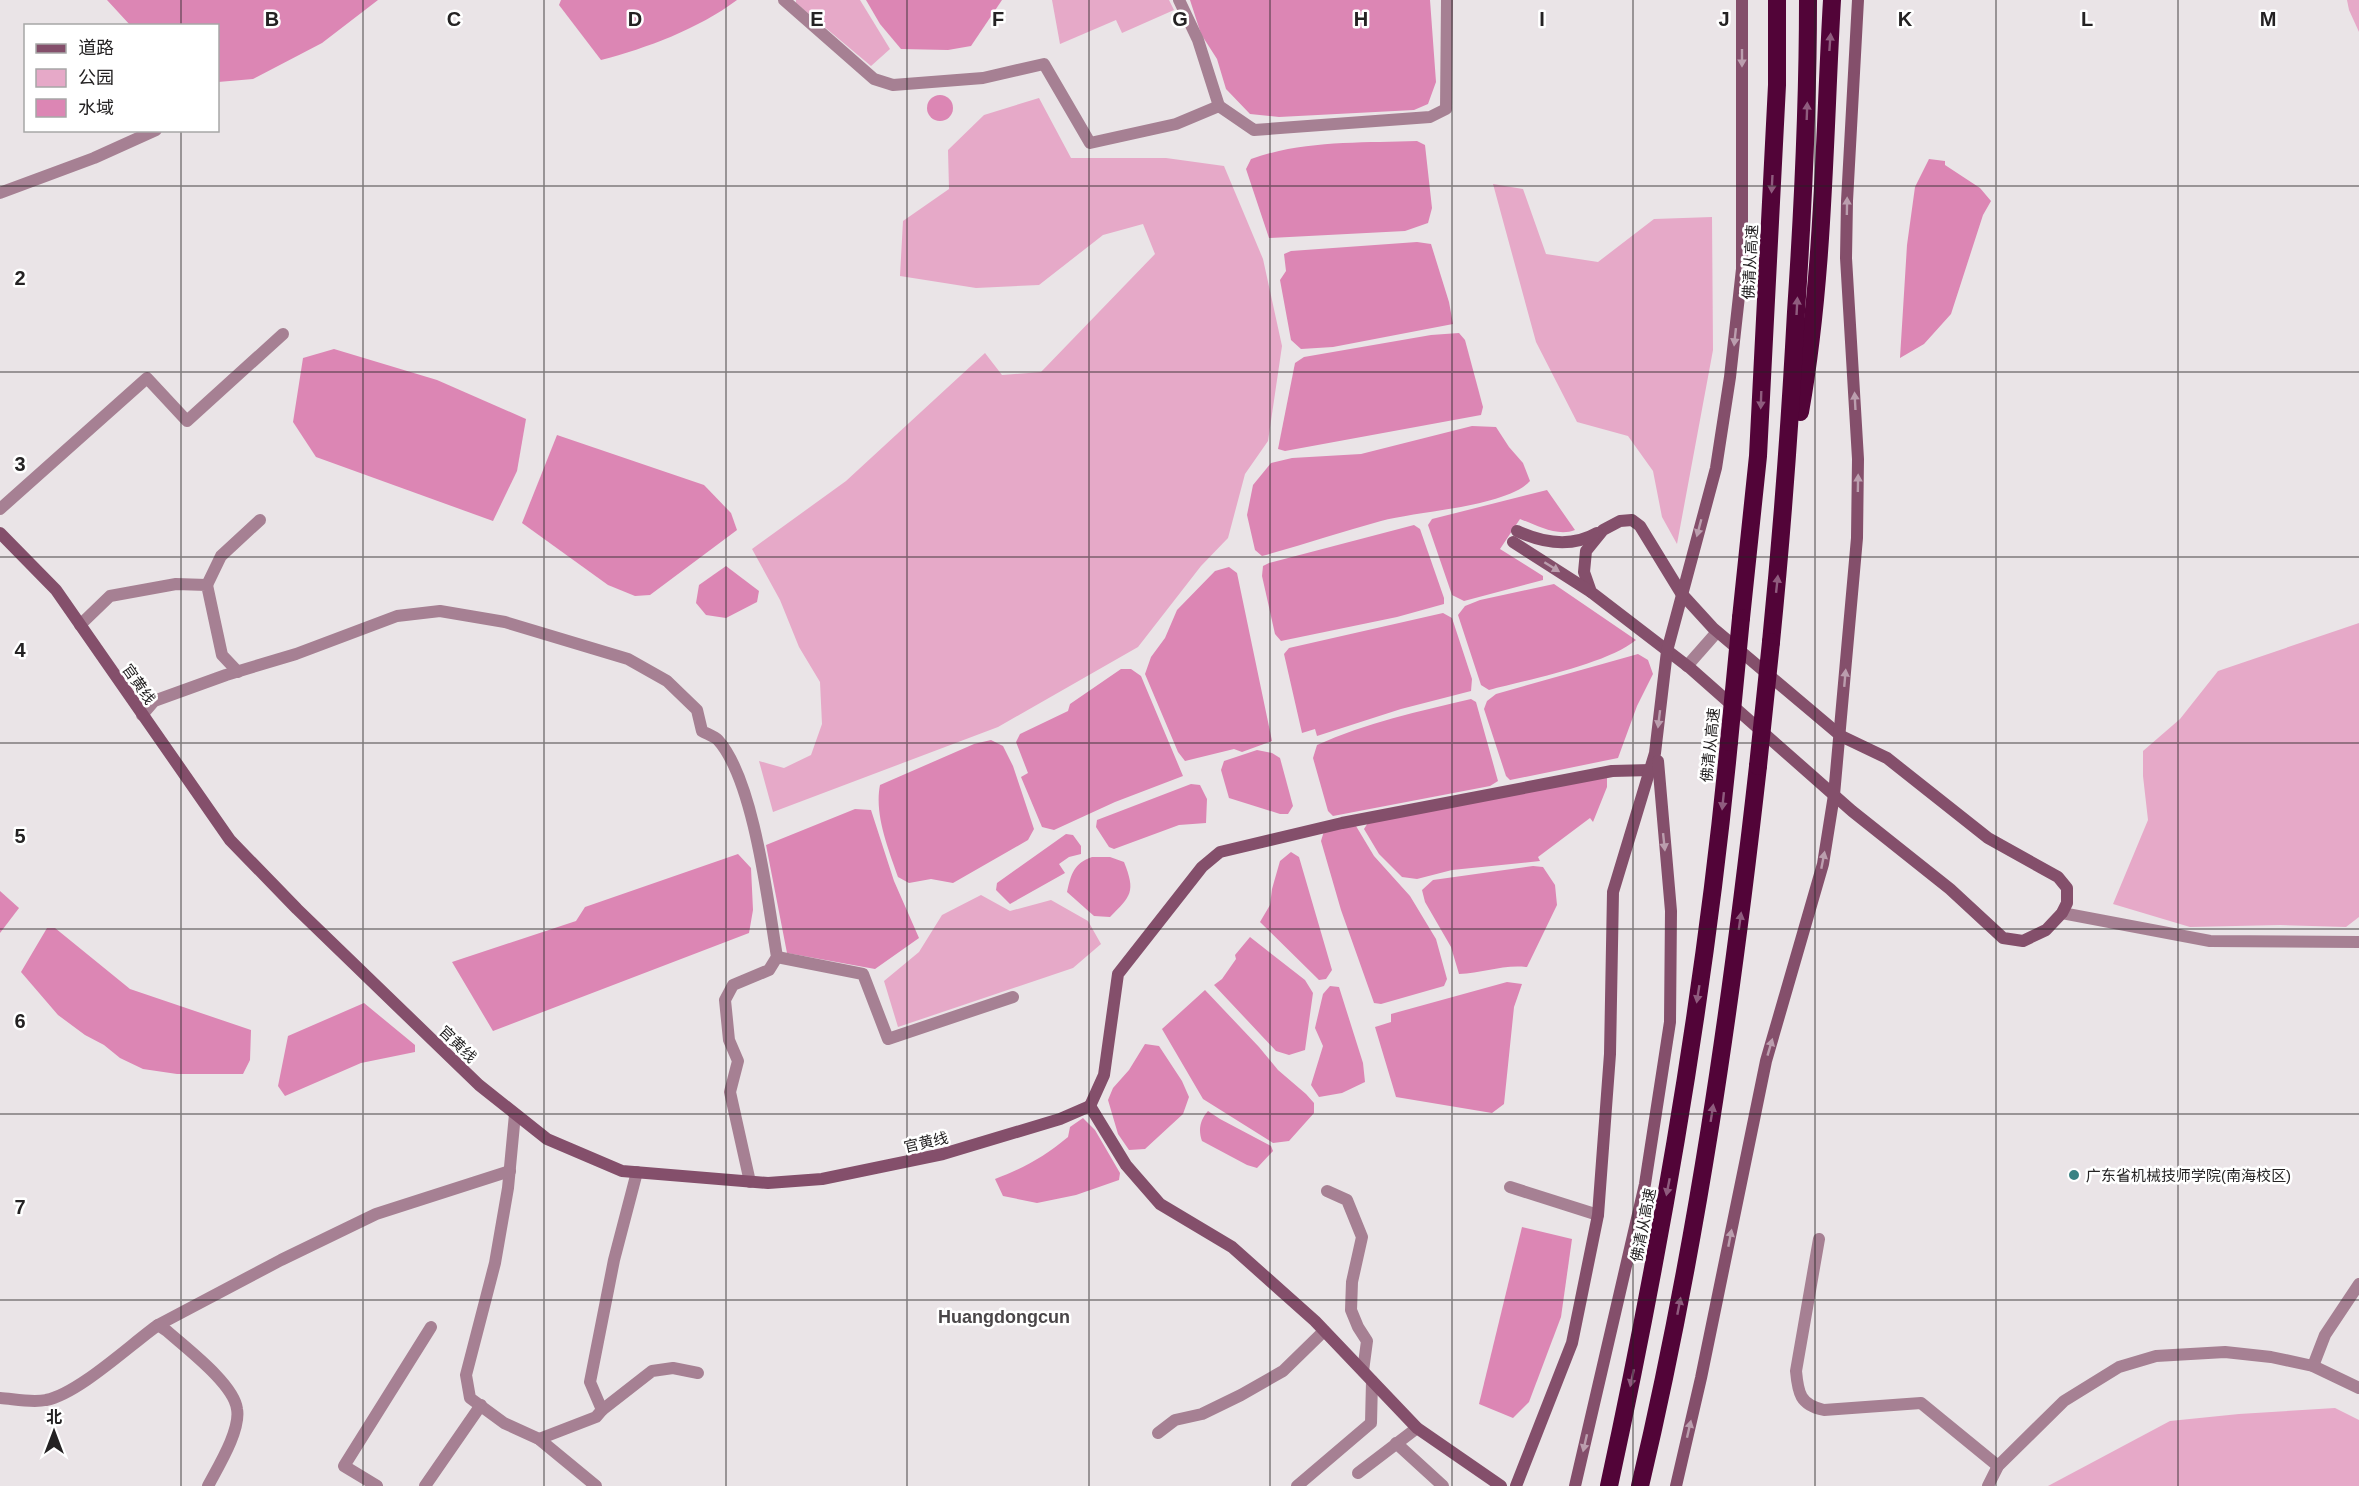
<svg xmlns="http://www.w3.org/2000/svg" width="2359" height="1486" viewBox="0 0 2359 1486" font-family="Arial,'Noto Sans SC',sans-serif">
<rect width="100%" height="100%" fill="#eae4e7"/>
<g fill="#e6a9c8">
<polygon points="796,0 860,0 890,49 871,66 796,3"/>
<polygon points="1052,0 1169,0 1174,10 1122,33 1116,20 1060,44"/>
<polygon points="2347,0 2359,0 2359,32 2349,10"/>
<polygon points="1039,98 1071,158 1166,158 1224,166 1263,259 1282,346 1268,441 1245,474 1228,538 1201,566 1138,647 998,727 773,812 759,761 784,768 811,755 822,724 820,682 799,647 780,600 752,549 846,481 985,353 1002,375 1041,372 1155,254 1143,224 1103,235 1039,285 976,288 900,276 903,221 949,189 948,150 984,115"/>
<polygon points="1493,184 1523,189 1546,254 1598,262 1654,219 1712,217 1713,350 1677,544 1662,517 1653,471 1628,436 1577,422 1536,342"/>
<polygon points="2359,623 2359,917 2346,927 2280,925 2190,927 2113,904 2148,820 2143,776 2143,751 2180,719 2218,671"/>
<polygon points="981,895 1010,911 1051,900 1088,921 1101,944 1073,968 898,1027 884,981 919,952 942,915"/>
<polygon points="2335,1408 2359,1420 2359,1486 2048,1486 2170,1421 2239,1414"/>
</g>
<g fill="#dc86b4">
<polygon points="107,0 378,0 322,43 253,79 218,82 218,26 130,25"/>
<path d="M561,0h176c-39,29 -90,48 -136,60l-42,-55z"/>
<polygon points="866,0 1002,0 971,46 948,50 901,49 880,24"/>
<polygon points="1190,0 1430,0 1436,82 1428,104 1414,110 1279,117 1250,114 1226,89 1217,59 1201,34"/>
<circle cx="940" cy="108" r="13"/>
<path d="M1417,141l8,4 7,63 -4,15 -23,8 -136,7 -23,-69 5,-10c53,-19 111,-16 166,-18z"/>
<polygon points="1929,159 1945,161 1945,165 1980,188 1991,201 1983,215 1951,314 1924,344 1900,358 1907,245 1915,187"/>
<polygon points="1417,242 1431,244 1449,302 1453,324 1333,347 1301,349 1291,340 1280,280 1286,271 1284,254 1291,251"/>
<polygon points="1459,333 1465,340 1483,407 1481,415 1285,451 1278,449 1295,363 1304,357 1431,335"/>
<polygon points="334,349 437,380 526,419 517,471 493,521 316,457 293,422 303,358"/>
<path d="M1472,426l24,1 13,20 14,16 7,18c-24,26 -113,30 -149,40 -40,11 -79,24 -119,35l-7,-6 -8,-35 6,-30 18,-22 21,-5 69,-4z"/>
<polygon points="557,435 704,485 731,513 737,530 650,595 635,596 608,585 522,523"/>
<path d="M1547,490l28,40c-18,7 -39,-5 -55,-11l-20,30 43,27v4l-79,21 -12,-6 -24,-70 4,-6z"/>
<polygon points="1414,525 1420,529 1444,598 1444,604 1397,617 1281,641 1275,634 1262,576 1263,566 1269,563"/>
<polygon points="726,566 759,591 757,602 726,618 706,615 696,603 699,585"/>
<polygon points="1229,567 1237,573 1272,741 1242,752 1234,749 1185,761 1178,752 1145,674 1151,657 1165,638 1177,610 1215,571"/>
<path d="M1554,584l82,56c-29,24 -109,40 -147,50l-8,-5 -23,-70 7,-9 15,-6z"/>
<polygon points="1443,613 1452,618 1472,679 1471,691 1401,709 1317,736 1315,729 1302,733 1284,654 1289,648"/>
<polygon points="1638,654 1648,660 1653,674 1637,706 1618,758 1510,780 1506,776 1484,709 1487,701 1496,694"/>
<polygon points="1121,669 1131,669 1141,676 1183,776 1115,802 1054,830 1042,827 1021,777 1028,773 1016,742 1020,734 1068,711 1070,704"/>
<path d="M1471,699l5,3 22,79 -8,5 -157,30 -5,-5 -15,-53 4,-13c48,-22 103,-34 154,-46z"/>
<path d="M991,740l12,6 10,20 21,63 -6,11 -75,43 -22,-4 -22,4 -11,-6c-9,-27 -24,-62 -18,-92l94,-41z"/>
<polygon points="1257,750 1272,753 1280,758 1293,806 1288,814 1280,814 1229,798 1221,770 1224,761"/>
<polygon points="1607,777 1607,787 1593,822 1590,818 1538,857 1540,861 1452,870 1417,879 1402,877 1379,854 1364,829 1369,821"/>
<polygon points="1191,784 1200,785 1207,799 1206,823 1179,825 1114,849 1109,847 1096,827 1097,820"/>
<polygon points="855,809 871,810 894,881 919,938 875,969 787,953 766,845"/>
<polygon points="1356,826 1374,856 1410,896 1436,939 1447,979 1444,986 1381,1004 1374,1003 1341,910 1321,841 1324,831"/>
<polygon points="1066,834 1073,835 1081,846 1081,854 1069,857 1059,864 1065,873 1010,904 996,890 997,883"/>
<polygon points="1291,852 1299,857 1332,970 1326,979 1319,980 1260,922 1270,905 1272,889 1280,861"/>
<polygon points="738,854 751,868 753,910 749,933 493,1031 452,962 576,921 585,907"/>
<path d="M1092,857h18l14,5c12,30 7,34 -14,55l-16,-1 -27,-24c4,-18 7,-29 25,-35z"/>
<path d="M1533,866l10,1 12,18 2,20 -30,62c-23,-3 -44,6 -68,7l-8,-27 -26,-45 -3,-12 11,-10z"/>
<polygon points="0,891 19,908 0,933"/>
<polygon points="47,928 55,928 130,989 251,1030 250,1060 243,1074 177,1074 143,1069 120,1058 104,1045 85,1035 58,1015 21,972"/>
<polygon points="1250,937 1305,980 1313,993 1305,1050 1289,1055 1276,1051 1214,985 1222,979 1236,959 1235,955"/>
<polygon points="1507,982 1522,984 1514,1007 1504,1104 1492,1113 1396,1097 1375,1027 1391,1022 1391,1014"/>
<polygon points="1330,986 1339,987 1363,1063 1365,1082 1342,1093 1319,1097 1311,1085 1323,1046 1315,1028 1323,994"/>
<polygon points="1205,990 1259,1047 1278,1070 1306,1094 1314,1103 1314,1113 1289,1141 1273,1143 1203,1099 1162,1029"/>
<polygon points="364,1003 415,1045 415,1052 361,1063 285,1096 278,1086 288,1036"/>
<polygon points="1145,1044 1159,1046 1182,1081 1189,1097 1183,1114 1145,1149 1129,1150 1118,1134 1108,1100 1113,1088 1129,1070"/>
<path d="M1208,1111l12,8 51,27 2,5 -16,17 -10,-3 -45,-24c-4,-11 -2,-21 6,-30z"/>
<path d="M1083,1118l12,12 25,43 -1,7 -43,15 -39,8 -34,-7 -8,-17c29,-11 49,-22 73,-42l2,-10z"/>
<polygon points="1522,1227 1572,1239 1561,1317 1529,1402 1513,1418 1479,1404"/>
</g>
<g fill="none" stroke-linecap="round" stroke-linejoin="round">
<g stroke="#a68093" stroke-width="12">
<polyline points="784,0 874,79 893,85 983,78 1044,64 1090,143 1176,124 1219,106 1254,130 1430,117 1446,109 1447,0"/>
<polyline points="1179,0 1198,40 1219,106"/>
<polyline points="0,193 94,158 156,130"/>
<polyline points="0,509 147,378 187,421 283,334"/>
<polyline points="207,585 221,556 260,520"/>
<polyline points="80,625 110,596 176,584 207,585 222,655 238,672"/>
<polyline points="1687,666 1717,632"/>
<path d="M142,715l12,-14 72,-26 70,-21 101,-38 43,-5 65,11 123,37 39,22 30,29 5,21c5,3 12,5 16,9 36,40 50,163 59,217l-8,13 -36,15 -8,15 4,40 9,21 -8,31 20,90"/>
<polyline points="2062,913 2210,941 2359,942"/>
<polyline points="777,957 863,974 888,1039 1013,997"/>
<polyline points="515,1114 508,1188 495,1263 466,1375 470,1398 504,1423 539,1439 596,1486"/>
<polyline points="1510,1187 1598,1215"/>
<polyline points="1327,1191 1347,1200 1362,1237 1352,1282 1351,1310 1358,1327 1367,1341 1363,1371"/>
<path d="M1819,1239l-23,132c2,22 4,34 28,39l97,-7 77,63"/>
<polyline points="2313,1366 2325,1335 2359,1284"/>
<path d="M0,1398c14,1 32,5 46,2 32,-6 84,-55 112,-75"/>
<polyline points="602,1410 652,1371 673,1368 698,1373"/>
<polyline points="1158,1433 1175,1420 1202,1414 1241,1395 1283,1371 1324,1331"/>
<polyline points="539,1439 596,1417 602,1410 590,1382 614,1260 637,1172"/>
<polyline points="1396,1443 1443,1486"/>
<polyline points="1358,1473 1417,1428"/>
<path d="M208,1486c10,-19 33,-56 29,-77 -3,-25 -51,-61 -70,-78l-9,-6 123,-65 95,-46 134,-43"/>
<polyline points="377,1486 344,1466 431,1327"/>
<polyline points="425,1486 481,1405"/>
<polyline points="1297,1486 1371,1423 1372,1381"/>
<polyline points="1988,1486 1998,1466 2064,1401 2119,1367 2156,1356 2225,1352 2271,1357 2313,1366 2359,1388"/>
</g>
<g stroke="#844f6b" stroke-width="12">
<polygon points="1632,520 1640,526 1681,593 1713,628 1841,736 1887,758 1988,838 2058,877 2067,888 2067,903 2062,913 2046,930 2023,941 2003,938 1950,889 1852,811 1690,668 1591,592 1584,572 1586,551 1603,530 1620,521"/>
<path d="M1517,531c26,12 54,17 80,2"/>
<polyline points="0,533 56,590 230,840 297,909 479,1085 547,1139 622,1171 768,1183 822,1179 943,1154 1060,1119 1090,1106"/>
<polyline points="1513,542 1591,592"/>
<polyline points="1090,1106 1104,1075 1118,974 1202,867 1220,852 1342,823 1612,771 1651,770"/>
<polyline points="1090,1106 1126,1165 1160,1204 1232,1247 1315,1321 1417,1428 1501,1486"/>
<polyline points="1516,1486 1572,1343 1598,1215 1610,1054 1613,892 1655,753 1667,651 1716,468 1730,377 1742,269 1742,0"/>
<polyline points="1575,1486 1645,1184 1670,1022 1671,911 1658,761"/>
<polyline points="1676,1486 1701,1378 1766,1061 1823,864 1834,795 1857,538 1858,459 1846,258 1847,201 1858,0"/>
</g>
<g stroke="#520438" stroke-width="18">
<path d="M1800,412c24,-135 24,-275 32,-412"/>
<polyline points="1741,618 1758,456 1777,85 1777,0"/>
<path d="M1771,642c11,-110 19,-219 25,-330 7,-104 12,-208 12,-312"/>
<path d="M1609,1486c53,-245 96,-493 120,-744"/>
<path d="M1640,1486c56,-237 91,-478 118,-720"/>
</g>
<g stroke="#520438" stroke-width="18">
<polyline points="1729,742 1741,618"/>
<polyline points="1758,766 1771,642"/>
</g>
</g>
<defs><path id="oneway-solid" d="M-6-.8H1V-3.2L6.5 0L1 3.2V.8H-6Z" transform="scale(1.5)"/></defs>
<g fill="#8f5c7e">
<use href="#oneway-solid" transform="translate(1830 42) rotate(-86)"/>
<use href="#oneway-solid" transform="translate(1807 111) rotate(-88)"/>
<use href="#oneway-solid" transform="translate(1772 184) rotate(93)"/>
<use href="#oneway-solid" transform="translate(1797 306) rotate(-87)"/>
<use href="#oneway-solid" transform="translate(1761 400) rotate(92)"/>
<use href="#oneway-solid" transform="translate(1777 584) rotate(-84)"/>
<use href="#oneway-solid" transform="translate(1723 801) rotate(96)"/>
<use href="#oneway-solid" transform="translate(1740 921) rotate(-82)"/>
<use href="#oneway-solid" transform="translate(1698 994) rotate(99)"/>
<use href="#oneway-solid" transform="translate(1712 1113) rotate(-81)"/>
<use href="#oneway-solid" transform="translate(1668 1187) rotate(101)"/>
<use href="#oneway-solid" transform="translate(1679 1306) rotate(-79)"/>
<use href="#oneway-solid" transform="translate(1632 1378) rotate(102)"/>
</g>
<g fill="#bb9eae">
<use href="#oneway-solid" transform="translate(1742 58) rotate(90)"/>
<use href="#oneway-solid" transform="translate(1847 206) rotate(-89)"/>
<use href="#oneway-solid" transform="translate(1735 337) rotate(96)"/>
<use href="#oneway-solid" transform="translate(1855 401) rotate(-93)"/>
<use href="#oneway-solid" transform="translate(1858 483) rotate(-89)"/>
<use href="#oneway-solid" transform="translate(1699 528) rotate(105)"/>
<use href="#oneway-solid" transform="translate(1552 567) rotate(32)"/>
<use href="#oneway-solid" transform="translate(1845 678) rotate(-85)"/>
<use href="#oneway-solid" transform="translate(1659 719) rotate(97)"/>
<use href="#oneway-solid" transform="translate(1664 842) rotate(84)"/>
<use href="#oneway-solid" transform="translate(1823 860) rotate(-79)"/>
<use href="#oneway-solid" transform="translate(1770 1047) rotate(-74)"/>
<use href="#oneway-solid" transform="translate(1730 1238) rotate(-79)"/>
<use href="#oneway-solid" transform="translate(1689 1429) rotate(-77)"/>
<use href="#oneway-solid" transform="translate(1585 1443) rotate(103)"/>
</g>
<path fill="none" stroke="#242223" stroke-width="1.5" stroke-opacity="0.55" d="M181,0v26M363,0v1486M544,0v1486M726,0v1486M907,0v1486M1089,0v1486M1270,0v1486M1452,0v1486M1633,0v1486M1815,0v1486M1996,0v1486M2178,0v1486M181,130v1356M0,186h2359M0,372h2359M0,557h2359M0,743h2359M0,929h2359M0,1114h2359M0,1300h2359"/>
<circle fill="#398283" stroke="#fff" stroke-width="2" cx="2074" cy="1175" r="6"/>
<g text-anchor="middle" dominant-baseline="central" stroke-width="5" stroke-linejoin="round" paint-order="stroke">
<g font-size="15" fill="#242223" stroke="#fff">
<text transform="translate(1750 262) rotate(-87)">佛清从高速</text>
<text transform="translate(139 684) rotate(55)">官黄线</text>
<text transform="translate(1710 745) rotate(-84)">佛清从高速</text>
<text transform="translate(458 1044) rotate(44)">官黄线</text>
<text transform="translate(926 1142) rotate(-13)">官黄线</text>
<text transform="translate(1643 1225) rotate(-79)">佛清从高速</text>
</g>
<g font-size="15" fill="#242223" stroke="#fff" text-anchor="start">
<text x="2086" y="1175">广东省机械技师学院(南海校区)</text>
</g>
<g font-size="18" font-weight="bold" fill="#4a4648" stroke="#fff">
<text x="1004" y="1317">Huangdongcun</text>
</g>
</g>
<g font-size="20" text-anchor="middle" font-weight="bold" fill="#242223" stroke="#fff" stroke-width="5" stroke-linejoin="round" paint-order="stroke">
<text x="272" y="26">B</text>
<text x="454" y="26">C</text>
<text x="635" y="26">D</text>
<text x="817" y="26">E</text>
<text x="998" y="26">F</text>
<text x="1180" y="26">G</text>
<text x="1361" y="26">H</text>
<text x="1542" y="26">I</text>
<text x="1724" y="26">J</text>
<text x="1905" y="26">K</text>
<text x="2087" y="26">L</text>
<text x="2268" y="26">M</text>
<text x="20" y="285">2</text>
<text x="20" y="471">3</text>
<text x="20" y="657">4</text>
<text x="20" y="843">5</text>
<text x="20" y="1028">6</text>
<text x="20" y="1214">7</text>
</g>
<rect x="24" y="24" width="195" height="108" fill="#ffffff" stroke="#a7a7a7" stroke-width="1.5"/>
<rect x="36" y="44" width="30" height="9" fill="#844f6b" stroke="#a7a7a7" stroke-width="1.5"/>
<text x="78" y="54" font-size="18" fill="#242223">道路</text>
<rect x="36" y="69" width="30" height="18" fill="#e6a9c8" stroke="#a7a7a7" stroke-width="1.5"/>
<text x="78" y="84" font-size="18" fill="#242223">公园</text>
<rect x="36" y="99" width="30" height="18" fill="#dc86b4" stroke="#a7a7a7" stroke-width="1.5"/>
<text x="78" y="114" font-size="18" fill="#242223">水域</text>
<g transform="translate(54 1432)" stroke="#ffffff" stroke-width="4.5" paint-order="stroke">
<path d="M0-4.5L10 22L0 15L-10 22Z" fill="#242223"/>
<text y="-9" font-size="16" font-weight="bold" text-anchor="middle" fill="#242223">北</text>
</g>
</svg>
